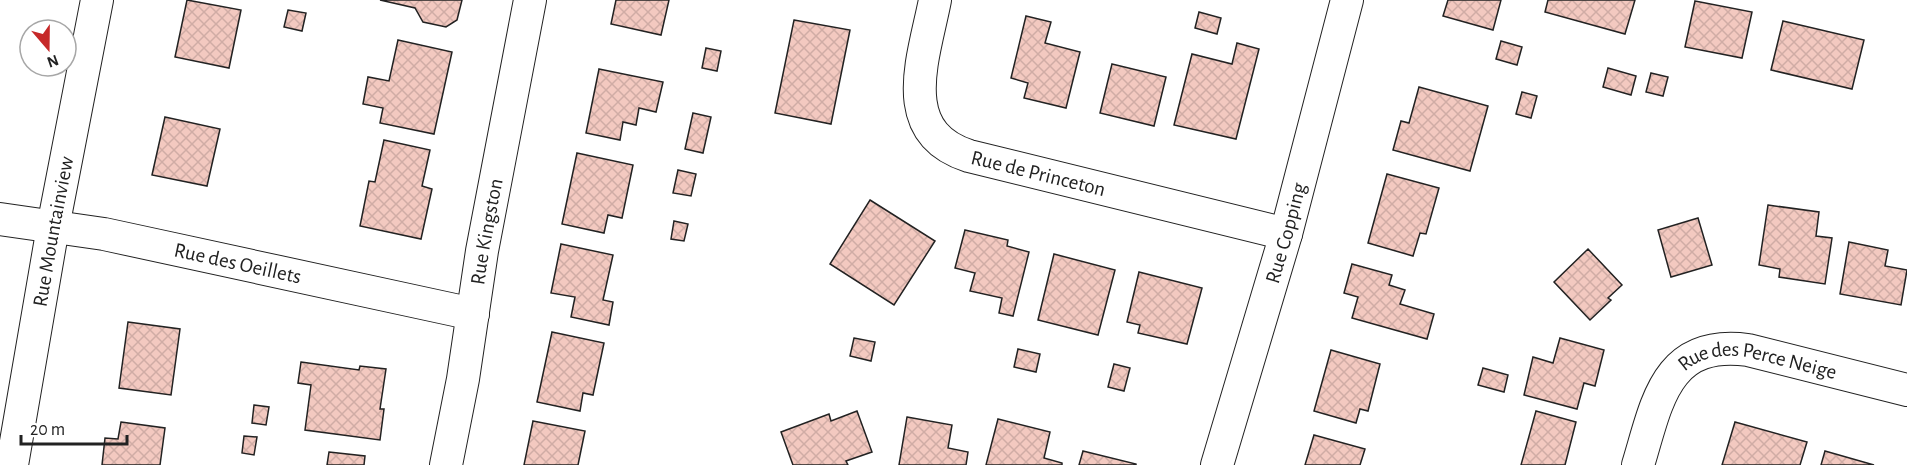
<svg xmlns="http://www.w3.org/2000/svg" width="1907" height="465" viewBox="0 0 1907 465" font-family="'Alegreya Sans',sans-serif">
<defs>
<pattern id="building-cross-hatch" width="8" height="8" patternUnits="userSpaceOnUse" patternTransform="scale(1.5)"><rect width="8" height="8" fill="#f3c9c0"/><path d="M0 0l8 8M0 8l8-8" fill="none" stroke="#d0aca5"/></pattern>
</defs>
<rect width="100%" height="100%" fill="#fff"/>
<g fill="url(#building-cross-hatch)" stroke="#222" stroke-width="1.5">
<polygon points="187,0 241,10 229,68 175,57"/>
<polygon points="380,0 462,0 457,20 446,27 423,22 415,8"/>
<polygon points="616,0 669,0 661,35 611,24"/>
<polygon points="1448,0 1501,0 1493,30 1443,16"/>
<polygon points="1548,0 1635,0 1625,34 1545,12"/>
<polygon points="1695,1 1752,12 1742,58 1685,47"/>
<polygon points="288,10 306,13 302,31 284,27"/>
<polygon points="1199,12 1221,18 1217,34 1195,28"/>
<polygon points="1026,16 1051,22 1045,43 1080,52 1066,108 1024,98 1028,83 1011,78"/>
<polygon points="794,20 850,30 831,124 775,113"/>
<polygon points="1783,21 1864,40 1852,89 1771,70"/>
<polygon points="398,40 452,52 434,134 380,123 383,108 363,104 368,77 389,81"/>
<polygon points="1501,41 1522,47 1517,65 1496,59"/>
<polygon points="1237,43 1259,49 1236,139 1174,125 1192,54 1232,64"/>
<polygon points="706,48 721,51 717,71 702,68"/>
<polygon points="1112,64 1166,77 1154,126 1100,113"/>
<polygon points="1608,68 1636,76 1631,95 1603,87"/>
<polygon points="599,69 663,82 656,112 639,108 636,125 623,122 620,140 586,133"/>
<polygon points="1651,73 1668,77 1663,96 1646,92"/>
<polygon points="1419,87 1488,106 1470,171 1393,150 1401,121 1409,123"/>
<polygon points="1522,92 1537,96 1531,118 1516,114"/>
<polygon points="693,113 711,117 703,153 685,149"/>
<polygon points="165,117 220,129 207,186 152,175"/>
<polygon points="384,140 430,150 422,186 432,189 421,239 360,226 369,181 375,182"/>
<polygon points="577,153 633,165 622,218 608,215 604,233 562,224"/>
<polygon points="678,170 696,174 691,196 673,193"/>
<polygon points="1387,174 1439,188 1426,234 1420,233 1413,256 1368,243"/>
<polygon points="870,200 935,241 894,305 830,264"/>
<polygon points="1768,205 1819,212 1816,236 1832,238 1825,284 1779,277 1780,269 1759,265"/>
<polygon points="1698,218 1712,265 1671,277 1658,230"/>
<polygon points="674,221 688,224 684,241 671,239"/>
<polygon points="965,230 1008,240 1007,246 1029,252 1013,316 999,313 1002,298 970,291 975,273 955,268"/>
<polygon points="1849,242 1888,250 1885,266 1907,270 1901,305 1840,294"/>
<polygon points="561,244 613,255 603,300 613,302 609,325 571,317 575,297 551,293"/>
<polygon points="1588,249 1622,285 1608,298 1611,300 1590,320 1554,282"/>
<polygon points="1054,254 1115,270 1098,335 1038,320"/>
<polygon points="1352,264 1392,275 1389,285 1405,290 1400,304 1434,314 1427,339 1352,318 1358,297 1344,293"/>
<polygon points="1139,272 1202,288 1187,344 1138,333 1140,325 1127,322"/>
<polygon points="128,322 180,329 171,395 119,388"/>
<polygon points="552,332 604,343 593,395 583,393 580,411 537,402"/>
<polygon points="854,338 875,342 871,361 850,356"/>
<polygon points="1560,338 1604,350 1595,386 1584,383 1577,409 1524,395 1533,357 1553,363"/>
<polygon points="1018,349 1040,354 1036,372 1014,367"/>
<polygon points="1331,350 1380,364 1368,411 1360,409 1356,423 1314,411"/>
<polygon points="301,362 359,370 360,366 386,369 380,409 384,409 380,440 305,430 311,385 298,383"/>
<polygon points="1114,364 1130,368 1124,391 1108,387"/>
<polygon points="1483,368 1508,375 1504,392 1478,385"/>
<polygon points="254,405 269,407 266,425 252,423"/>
<polygon points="857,411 872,452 846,461 848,465 793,465 781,432 829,414 831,421"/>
<polygon points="1536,411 1576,422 1565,465 1521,465"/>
<polygon points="907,417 952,425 948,448 968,452 966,465 899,465"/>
<polygon points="998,419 1050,432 1044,458 1062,463 1062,465 986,465"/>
<polygon points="533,421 585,431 578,465 524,465"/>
<polygon points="121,422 165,428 160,465 102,465 105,438 118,439"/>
<polygon points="1735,422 1807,442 1800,465 1722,465"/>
<polygon points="1314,435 1365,449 1360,465 1305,465"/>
<polygon points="244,436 257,437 254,455 242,453"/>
<polygon points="1083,451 1136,464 1136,465 1079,465"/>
<polygon points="1825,451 1874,465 1821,465"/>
<polygon points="329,452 365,456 364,465 327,465"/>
</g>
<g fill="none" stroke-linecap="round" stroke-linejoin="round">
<defs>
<g id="street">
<path id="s1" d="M935,0c-11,57 -41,132 34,156l317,78"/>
<path id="s2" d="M0,219l104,15 369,80"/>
<path id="s3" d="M12,465l41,-238 44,-227"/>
<path id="s4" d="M446,465l17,-86 19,-128 48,-251"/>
<path id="s5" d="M1217,465l69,-231 61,-234"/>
<path id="s6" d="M1638,465c19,-62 27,-126 110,-115l159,40"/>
</g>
</defs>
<use href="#street" stroke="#222" stroke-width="34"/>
<use href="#street" stroke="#fff" stroke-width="32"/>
</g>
<g text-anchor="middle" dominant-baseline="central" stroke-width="4.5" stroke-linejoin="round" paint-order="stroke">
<g font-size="21" fill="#222" stroke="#fff">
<text stroke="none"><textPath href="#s1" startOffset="252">Rue de Princeton</textPath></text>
<text stroke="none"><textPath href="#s3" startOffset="237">Rue Mountainview</textPath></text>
<text stroke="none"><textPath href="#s4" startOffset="237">Rue Kingston</textPath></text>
<text stroke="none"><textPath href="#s5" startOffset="242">Rue Copping</textPath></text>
<text stroke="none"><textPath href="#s2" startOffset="242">Rue des Oeillets</textPath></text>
<text stroke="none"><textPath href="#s6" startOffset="190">Rue des Perce Neige</textPath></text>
</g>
</g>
<g transform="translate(48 48) rotate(160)"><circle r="28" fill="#ffffff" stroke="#a7a7a7" stroke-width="1.5"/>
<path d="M0-4.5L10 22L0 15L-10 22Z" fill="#c62828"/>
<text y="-9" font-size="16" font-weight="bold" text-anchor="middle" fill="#222222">N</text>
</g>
<path d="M21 435v9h106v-9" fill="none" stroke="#222222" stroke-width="3"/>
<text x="30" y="435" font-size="18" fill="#222222" stroke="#ffffff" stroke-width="4.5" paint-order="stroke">20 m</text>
</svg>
